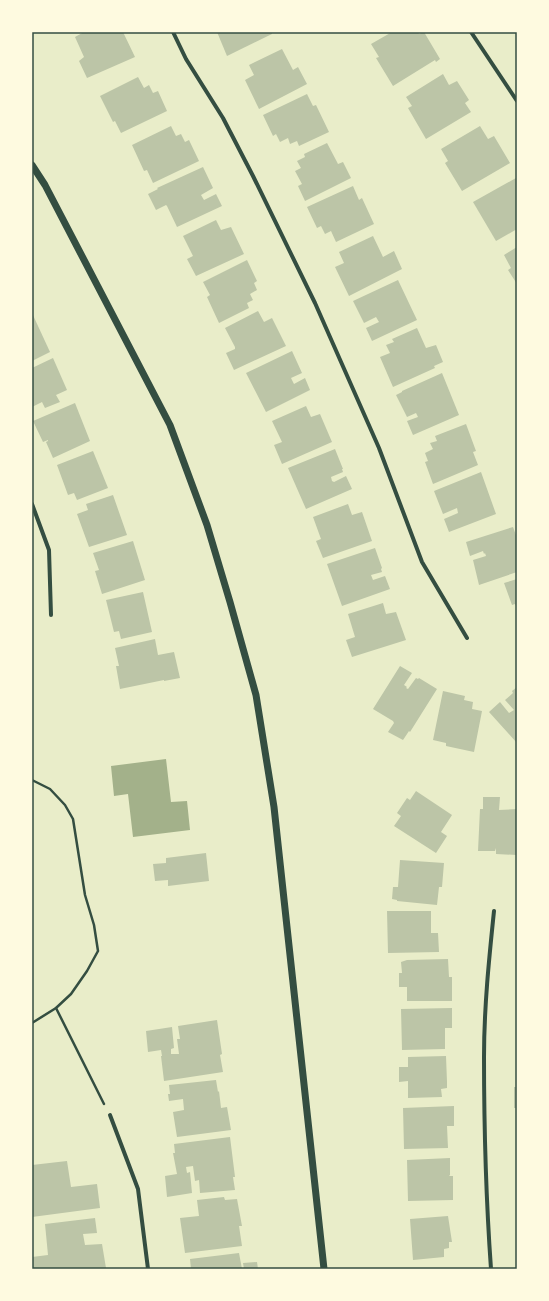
<svg xmlns="http://www.w3.org/2000/svg" width="549" height="1301" viewBox="0 0 549 1301" font-family="'Alegreya Sans',sans-serif">
<rect width="100%" height="100%" fill="#e9edc9"/>
<polygon fill="#a3b18a" points="166,759 171,802 187,801 190,830 133,837 128,794 114,796 111,766"/>
<g fill="#bcc5a7">
<polygon points="84,32 123,32 135,57 87,78 79,61 84,57 75,37"/>
<polygon points="217,32 272,32 272,34 227,56"/>
<polygon points="392,32 418,32 419,34 424,32 440,59 436,62 435,60 393,86 376,58 379,57 371,44"/>
<polygon points="282,49 293,70 298,67 307,84 259,109 245,80 254,75 249,65"/>
<polygon points="443,74 449,85 457,81 469,100 465,103 471,112 426,139 408,108 412,106 406,97"/>
<polygon points="138,77 144,88 149,85 153,93 158,91 167,111 121,133 115,121 113,122 100,96"/>
<polygon points="307,94 313,106 316,105 329,132 299,146 297,141 290,144 288,138 280,142 276,134 273,136 263,115"/>
<polygon points="171,126 176,136 181,134 185,142 189,140 199,161 153,183 147,170 144,171 132,145"/>
<polygon points="480,126 488,139 494,136 510,163 462,191 445,163 448,161 441,149"/>
<polygon points="327,143 337,162 338,164 343,162 351,178 305,201 298,186 302,184 295,171 301,168 297,161 305,157 304,154"/>
<polygon points="203,167 213,188 201,195 204,200 216,194 222,206 177,227 167,206 166,205 156,210 148,194 158,189 157,188"/>
<polygon points="516,178 517,180 517,229 496,241 473,202"/>
<polygon points="353,186 359,200 362,198 374,224 336,242 331,231 325,234 321,226 317,228 307,207"/>
<polygon points="216,220 221,230 231,227 244,254 196,276 187,259 193,256 183,236"/>
<polygon points="373,236 383,257 394,251 402,269 349,296 335,267 344,263 339,252"/>
<polygon points="517,247 517,284 508,270 511,268 504,255"/>
<polygon points="247,260 257,281 254,283 257,290 250,294 253,300 247,303 249,308 219,323 207,297 210,295 203,282"/>
<polygon points="398,280 417,320 372,341 366,328 379,322 376,317 364,323 353,301"/>
<polygon points="258,311 264,322 272,318 286,346 234,370 226,353 235,349 235,347 225,328"/>
<polygon points="32,313 50,352 32,361"/>
<polygon points="417,328 426,348 436,345 443,362 434,366 435,368 393,387 380,357 390,353 386,345 394,342 392,339"/>
<polygon points="292,351 302,373 291,378 294,384 305,378 310,390 266,412 246,373"/>
<polygon points="53,358 67,390 56,395 60,402 45,408 42,402 32,407 32,368"/>
<polygon points="442,373 459,415 413,435 407,421 418,417 416,413 407,417 396,395 402,392 402,391"/>
<polygon points="75,403 90,441 53,458 46,442 48,441 48,440 43,442 33,421"/>
<polygon points="306,406 311,417 320,414 332,442 282,464 274,445 282,442 272,421"/>
<polygon points="466,424 476,451 473,452 478,465 433,484 425,462 428,461 425,453 433,449 430,443 437,441 435,436"/>
<polygon points="335,449 343,469 342,469 343,472 331,477 332,481 334,482 346,476 352,489 306,509 288,468"/>
<polygon points="93,451 108,488 77,500 74,493 68,495 57,465"/>
<polygon points="481,472 496,514 449,532 444,519 458,513 457,508 443,514 434,491"/>
<polygon points="113,495 127,535 89,547 77,514 88,510 86,504"/>
<polygon points="348,504 352,515 362,512 372,541 323,558 316,541 321,539 313,517"/>
<polygon points="513,527 517,538 517,572 479,585 473,560 486,556 485,553 484,554 483,551 470,556 466,542"/>
<polygon points="133,541 145,580 102,594 95,571 99,570 93,553"/>
<polygon points="375,548 382,568 381,569 382,572 371,575 373,580 385,576 390,589 342,606 327,564"/>
<polygon points="517,579 517,608 515,604 512,605 504,583"/>
<polygon points="143,592 152,632 121,639 119,631 114,632 106,600"/>
<polygon points="383,603 386,614 396,612 406,640 352,657 346,640 355,637 348,614"/>
<polygon points="155,639 158,655 174,652 180,678 164,681 164,680 120,689 116,666 119,666 115,648"/>
<polygon points="400,666 412,673 404,685 407,687 406,688 408,689 416,678 418,679 419,678 437,689 410,732 409,731 403,740 388,732 394,723 393,721 373,709"/>
<polygon points="517,687 517,743 489,712 500,702 509,713 514,710 505,700 513,693 512,691"/>
<polygon points="443,691 465,696 464,700 473,702 472,709 482,711 474,752 446,746 446,743 433,740"/>
<polygon points="416,791 452,815 441,832 447,836 436,853 394,826 401,816 397,813 407,798 410,800"/>
<polygon points="483,797 500,797 499,810 517,809 517,855 496,854 496,848 495,851 478,851 480,809 483,809"/>
<polygon points="206,853 209,881 168,886 168,880 155,881 153,864 166,863 166,858"/>
<polygon points="400,860 444,863 442,887 439,887 437,905 397,901 397,900 392,899 393,887 398,887"/>
<polygon points="387,911 431,911 431,933 438,933 439,952 388,953"/>
<polygon points="448,959 449,977 452,977 452,1001 407,1001 407,987 399,987 399,973 402,973 401,962 407,960"/>
<polygon points="452,1008 452,1028 445,1028 445,1049 402,1050 401,1009"/>
<polygon points="217,1020 222,1054 220,1055 223,1072 164,1081 161,1056 162,1056 161,1050 148,1052 146,1031 172,1027 174,1048 171,1049 171,1054 179,1054 177,1039 180,1039 178,1026"/>
<polygon points="446,1056 447,1082 447,1088 441,1089 442,1097 408,1098 408,1081 399,1082 399,1067 408,1067 408,1057"/>
<polygon points="216,1080 218,1092 219,1091 221,1108 227,1107 231,1130 177,1137 173,1112 184,1110 183,1099 169,1101 168,1094 170,1094 169,1085"/>
<rect x="514" y="1087" width="3" height="21"/>
<polygon points="454,1106 454,1126 447,1126 448,1148 404,1149 403,1108"/>
<polygon points="230,1137 235,1177 233,1177 235,1190 200,1193 199,1180 195,1181 193,1166 186,1167 187,1173 190,1172 192,1193 167,1197 165,1176 177,1174 173,1153 175,1153 174,1144"/>
<polygon points="450,1158 450,1175 449,1176 453,1176 453,1200 408,1201 407,1160"/>
<polygon points="67,1161 71,1187 97,1184 100,1208 32,1217 32,1165"/>
<polygon points="224,1197 225,1200 237,1199 242,1226 239,1226 242,1246 185,1253 180,1218 199,1216 197,1200"/>
<polygon points="448,1216 452,1242 449,1242 449,1248 444,1249 444,1257 413,1260 410,1219"/>
<polygon points="95,1218 97,1233 83,1234 85,1245 102,1244 106,1268 33,1269 32,1257 48,1255 45,1224"/>
<polygon points="239,1253 242,1269 191,1269 190,1259"/>
<polygon points="257,1262 258,1269 244,1269 243,1263"/>
</g>
<g fill="none" stroke-linecap="round" stroke-linejoin="round">
<g stroke="#344e41" stroke-width="2.5">
<polyline points="32,780 50,789 65,805 73,819 85,895 94,925 98,951 87,971 71,994 56,1008 32,1023"/>
<polyline points="56,1008 104,1104"/>
</g>
<g stroke="#344e41" stroke-width="4">
<polyline points="173,32 186,59 223,118 253,176 315,303 379,448 422,562 467,638"/>
<polyline points="471,32 517,101"/>
<polyline points="32,504 49,550 51,615"/>
<polyline points="110,1115 138,1189 148,1269"/>
<path d="M491,1269c-5,-70 -7,-142 -7,-212 0,-49 5,-98 10,-146"/>
</g>
<polyline stroke="#344e41" stroke-width="7" points="32,165 45,185 170,425 207,525 230,602 256,695 274,807 324,1269"/>
</g>
<rect width="549" height="1301" fill="none" stroke="#fefae0" stroke-width="66"/>
<rect x="33" y="33" width="483" height="1235" fill="none" stroke="#344e41" stroke-width="1.5"/>
</svg>
